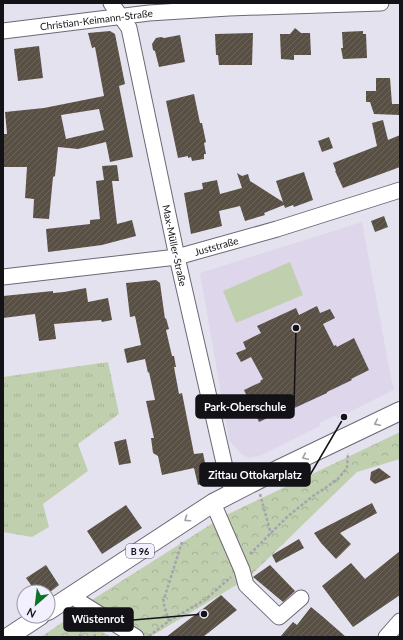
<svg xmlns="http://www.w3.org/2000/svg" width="403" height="640" viewBox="0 0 403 640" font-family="Lato,sans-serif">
<defs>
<pattern id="grass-tufts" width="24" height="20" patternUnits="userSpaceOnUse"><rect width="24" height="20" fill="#c0d0af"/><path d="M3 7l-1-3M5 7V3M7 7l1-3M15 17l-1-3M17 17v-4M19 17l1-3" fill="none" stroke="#a4b296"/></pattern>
<pattern id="park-crowns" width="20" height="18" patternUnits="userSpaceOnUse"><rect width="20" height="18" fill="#c0d0af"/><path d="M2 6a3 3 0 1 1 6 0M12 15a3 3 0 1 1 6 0" fill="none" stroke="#a4b296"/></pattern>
<pattern id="building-hatch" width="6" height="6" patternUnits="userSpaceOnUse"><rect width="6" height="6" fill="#584f45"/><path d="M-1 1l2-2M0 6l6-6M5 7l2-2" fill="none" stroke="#6b645c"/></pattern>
</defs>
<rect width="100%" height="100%" fill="#e5e2f0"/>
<polygon fill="#ded6eb" points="362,222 392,383 395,389 338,418 336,415 319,423 320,426 259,456 249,458 241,454 229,440 200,273"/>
<polygon fill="url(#grass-tufts)" points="108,362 119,414 78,444 88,471 43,504 49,527 32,537 3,532 3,377"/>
<g fill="url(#park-crowns)">
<polygon points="400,432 400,459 357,472 248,578 150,637 142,637 87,603 224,516"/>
<polygon points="73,615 111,637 41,637"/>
</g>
<polygon fill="#c0d0af" points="290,262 303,295 236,323 223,291"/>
<g fill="url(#building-hatch)" fill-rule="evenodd">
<polygon points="295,28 301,33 310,33 311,55 294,55 294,60 281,59 280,34 290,34"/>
<path d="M110,31l5,3 10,50 -6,2 14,71 -23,5 -4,-20 -28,7 -20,-2 -3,29 -2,1 -4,42 -16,-1 1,-19 -9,-1 2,-31h-24v-33h4l-2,-22 39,-4 60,-12 -9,-49 -3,1 -4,-15zM99,109l5,21 -38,9 -5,-24z"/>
<polygon points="363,31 363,34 366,34 367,58 343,59 341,48 343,48 342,32"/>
<polygon points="253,33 252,65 219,65 218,55 216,55 215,34"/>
<polygon points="180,35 185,62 159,67 155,51 153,50 152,44 156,38 161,37 164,38"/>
<polygon points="39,46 43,78 18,81 14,49"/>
<polygon points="376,78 390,78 392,104 400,104 400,115 374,114 370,102 366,102 366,91 376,91"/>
<polygon points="194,94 200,123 202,123 206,142 204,143 206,154 204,154 204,159 192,161 191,157 188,158 188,156 178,158 166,101"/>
<polygon points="383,120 388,140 400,135 400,167 343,188 335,171 336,171 333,163 377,146 372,123"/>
<polygon points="329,137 333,148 322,152 318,141"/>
<polygon points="117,165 119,181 112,181 117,224 132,220 136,236 102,245 48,252 46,229 90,224 90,220 100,219 96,181 104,180 102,166"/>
<polygon points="304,172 313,200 294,207 293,205 285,208 284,205 264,213 265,215 245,221 240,206 219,211 222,226 191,234 184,193 203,189 202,183 217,180 220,194 242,188 237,173 242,176 248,174 250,181 283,202 276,181"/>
<polygon points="384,216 388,227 375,232 371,221"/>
<polygon points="156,280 160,283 165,319 166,318 169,329 166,330 172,356 174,356 176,367 174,367 179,394 182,393 194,454 203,453 209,482 198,485 194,468 162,475 158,456 153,453 151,438 154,438 146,401 155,400 149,372 148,373 145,359 127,363 124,349 141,345 135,316 130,317 126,283"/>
<polygon points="86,288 88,302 108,298 112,320 102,322 101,320 54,324 56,339 39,341 35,314 3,318 3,296 53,291 53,293 64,292"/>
<polygon points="317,306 320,313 330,309 335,318 323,324 334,346 336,345 337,347 354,338 369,370 351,379 352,380 327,392 327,393 277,416 276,414 259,422 244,390 261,382 260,381 263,379 251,357 241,362 236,353 246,349 243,342 261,333 257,326 296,308 299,315"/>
<polygon points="126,439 131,463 119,465 114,442"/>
<polygon points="379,468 391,477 375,484 370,480 371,472"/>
<polygon points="372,503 377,513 340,533 351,544 336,559 321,543 314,533"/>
<polygon points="126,505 142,528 102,554 87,531"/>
<polygon points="299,539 304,548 276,563 272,555"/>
<polygon points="400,551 400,595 353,627 322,586 351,563 365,579"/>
<polygon points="46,565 59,585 50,592 36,592 26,578"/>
<polygon points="270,565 295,591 283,602 253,577"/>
<polygon points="221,595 237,610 203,637 166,637"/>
<polygon points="311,607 322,616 346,637 280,637 293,622 297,625"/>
</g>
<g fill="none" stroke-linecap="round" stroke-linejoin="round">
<defs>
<g id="minor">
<path id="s1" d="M111,3l18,25 48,229 50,219 6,16"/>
<path id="s2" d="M3,31l146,-18 80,-5 152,-5"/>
<path id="s3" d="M3,277l174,-20 100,-28 123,-39"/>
<polyline points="213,503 242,570 246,585 279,617 301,598"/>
<polyline points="73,595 80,602 136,637"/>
<polyline points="386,637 400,621"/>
</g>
<g id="major">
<polyline points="48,611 213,503 281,468 400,411"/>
<polyline points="8,637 40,616"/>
</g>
</defs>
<use href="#minor" stroke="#6c6875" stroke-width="17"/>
<use href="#major" stroke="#6c6875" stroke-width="20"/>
<g stroke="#a5a3ae" stroke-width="2.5" stroke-dasharray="3 2" stroke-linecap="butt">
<polyline points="260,494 271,534"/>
<polyline points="250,554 287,517 313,496 337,480 347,468 348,453"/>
<polyline points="169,621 163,602 182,542"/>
<polyline points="149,636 169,621 206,599 231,577"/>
<polyline points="80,637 80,632 87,627 94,631 95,637"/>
</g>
<use href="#minor" stroke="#fff" stroke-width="15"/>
<use href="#major" stroke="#fff" stroke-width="18"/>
</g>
<defs><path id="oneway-chevron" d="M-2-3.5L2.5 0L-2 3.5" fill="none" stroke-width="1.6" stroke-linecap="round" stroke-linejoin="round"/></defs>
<g stroke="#a1a0a2">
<use href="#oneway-chevron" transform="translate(377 423) rotate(154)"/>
<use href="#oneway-chevron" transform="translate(305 457) rotate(155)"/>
<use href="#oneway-chevron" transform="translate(187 519) rotate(146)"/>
</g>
<g text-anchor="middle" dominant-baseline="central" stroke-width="4" stroke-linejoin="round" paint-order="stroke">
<rect fill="#f2effe" stroke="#56545c" stroke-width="1" x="126" y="544" width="28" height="14" rx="3"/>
<g font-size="9" font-weight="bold" fill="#131217">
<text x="140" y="551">B 96</text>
</g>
<g font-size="10" fill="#131217" stroke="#f2effe">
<text stroke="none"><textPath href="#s2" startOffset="94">Christian-Keimann-Straße</textPath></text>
<text stroke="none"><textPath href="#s1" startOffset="253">Max-Müller-Straße</textPath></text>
<text stroke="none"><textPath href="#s3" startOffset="216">Juststraße</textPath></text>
</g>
</g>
<path fill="none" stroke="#131217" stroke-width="1.5" d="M296 328L294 407M344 417L310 475M204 614L133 620"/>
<g fill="#131217" stroke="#f2effe" stroke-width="1.5">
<circle cx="296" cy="328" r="4"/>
<circle cx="344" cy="417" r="4"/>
<circle cx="204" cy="614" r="4"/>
</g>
<g fill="#131217" stroke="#131217" stroke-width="1.5">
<rect x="196" y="395" width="98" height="23" rx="4"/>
<rect x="200" y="463" width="110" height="23" rx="4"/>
<rect x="64" y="608" width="69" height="23" rx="4"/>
</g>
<g font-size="11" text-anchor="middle" font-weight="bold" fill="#fff">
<text x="245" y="411">Park-Oberschule</text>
<text x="255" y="479">Zittau Ottokarplatz</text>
<text x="98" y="623">Wüstenrot</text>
</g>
<rect width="403" height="640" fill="none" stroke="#131217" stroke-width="8"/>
<g transform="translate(36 604) rotate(208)"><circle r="19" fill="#f2effe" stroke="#9997a2"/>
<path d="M0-3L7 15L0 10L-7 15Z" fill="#0e7425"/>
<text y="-6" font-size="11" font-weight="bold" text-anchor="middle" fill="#131217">N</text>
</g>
</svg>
